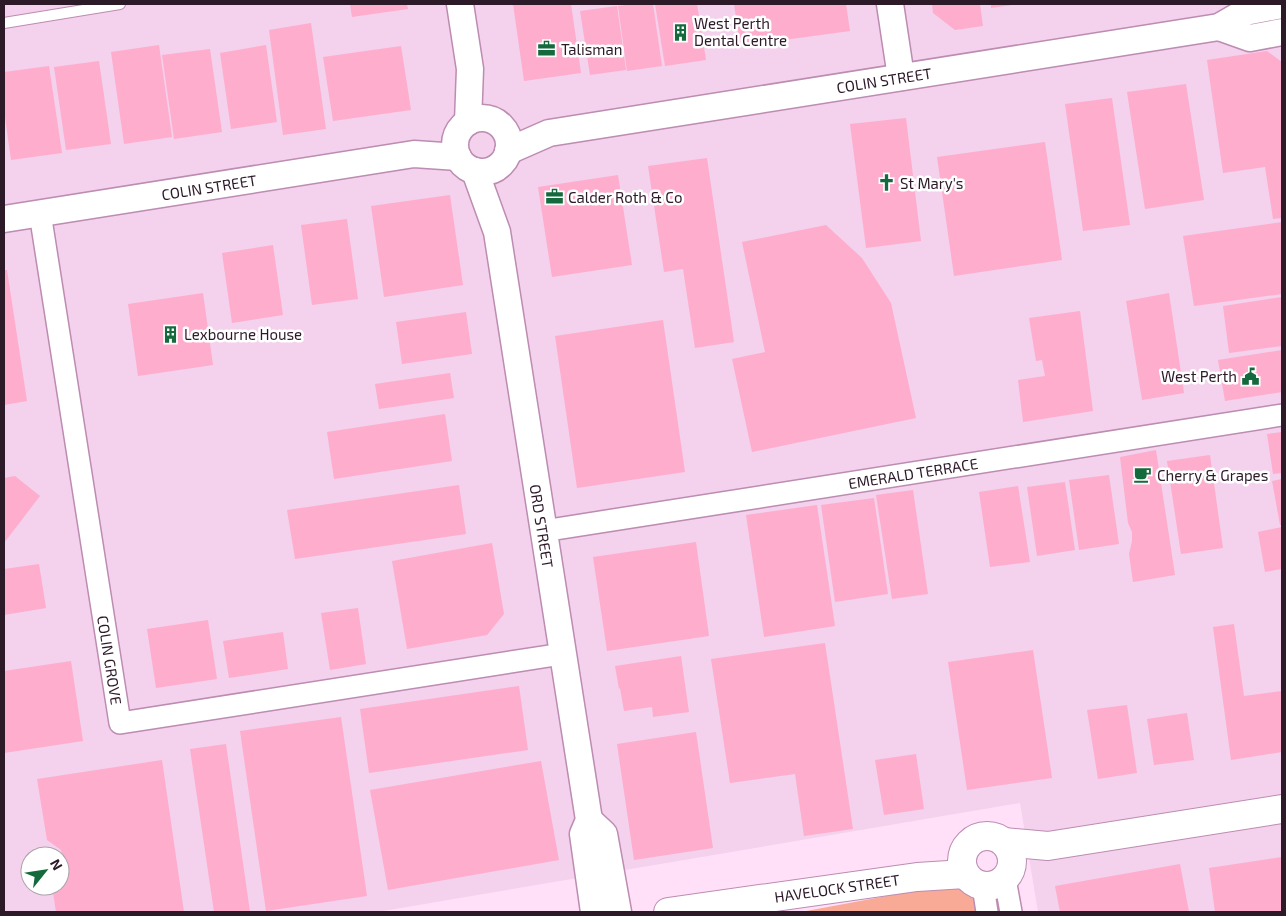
<svg xmlns="http://www.w3.org/2000/svg" width="1286" height="916" viewBox="0 0 1286 916" font-family="'Exo 2',sans-serif">
<rect width="100%" height="100%" fill="#ffe0f8"/>
<path fill="#f4d1ec" fill-rule="evenodd" d="M4,4h1278v908h-244l-18,-109 -643,109h-373zM30,856h30v30h-30z"/>
<polygon fill="#f9aa97" points="1010,873 1017,912 801,912"/>
<g fill="#feadcd">
<polygon points="350,4 407,4 408,9 352,17"/>
<polygon points="513,4 571,4 581,73 524,81"/>
<polygon points="633,4 653,4 662,66 627,71 618,6"/>
<polygon points="655,4 697,4 706,60 665,66"/>
<polygon points="734,4 846,4 850,31 740,46"/>
<polygon points="932,4 980,4 983,26 955,30 933,13"/>
<polygon points="991,4 1012,4 1012,5 991,8"/>
<polygon points="617,6 626,70 590,75 580,11"/>
<polygon points="311,23 326,129 283,135 269,30"/>
<polygon points="159,45 172,137 124,144 111,52"/>
<polygon points="266,45 277,122 231,129 220,53"/>
<polygon points="401,46 411,110 333,121 323,57"/>
<polygon points="210,49 222,132 174,139 162,55"/>
<polygon points="1267,51 1282,62 1282,218 1273,219 1265,167 1223,173 1207,60"/>
<polygon points="99,61 111,144 66,150 54,67"/>
<polygon points="49,66 62,153 11,160 4,110 4,72"/>
<polygon points="1186,84 1204,200 1145,209 1127,92"/>
<polygon points="1112,98 1130,225 1083,231 1065,104"/>
<polygon points="906,118 921,241 866,248 850,124"/>
<polygon points="1045,142 1062,260 954,276 937,157"/>
<polygon points="707,158 734,342 695,348 683,269 664,272 648,166"/>
<polygon points="618,175 632,265 552,277 538,187"/>
<polygon points="450,195 463,285 384,297 371,206"/>
<polygon points="347,219 358,299 312,305 301,225"/>
<polygon points="1282,222 1282,294 1194,306 1183,236"/>
<polygon points="826,225 862,258 891,303 916,418 752,452 732,359 765,352 742,242"/>
<polygon points="273,245 283,315 232,323 222,253"/>
<polygon points="4,270 7,270 27,401 4,405"/>
<polygon points="203,293 213,365 138,376 128,304"/>
<polygon points="1169,293 1184,393 1142,400 1126,301"/>
<polygon points="1282,297 1282,346 1229,353 1223,306"/>
<polygon points="1080,311 1093,411 1023,422 1018,380 1045,376 1042,360 1036,361 1029,318"/>
<polygon points="466,312 472,354 402,364 396,322"/>
<polygon points="663,320 685,472 577,488 555,336"/>
<polygon points="1282,350 1282,392 1225,401 1218,360"/>
<polygon points="450,373 454,398 379,409 375,384"/>
<polygon points="445,414 452,461 334,479 327,432"/>
<polygon points="1282,432 1282,473 1273,474 1267,434"/>
<polygon points="1156,450 1175,575 1133,582 1129,554 1132,541 1132,532 1128,523 1120,457"/>
<polygon points="1210,455 1223,548 1181,554 1167,461"/>
<polygon points="1109,475 1119,544 1079,550 1069,480"/>
<polygon points="15,476 40,496 4,543 4,478"/>
<polygon points="1282,479 1282,525 1280,525 1272,481"/>
<polygon points="1065,482 1075,550 1037,556 1027,487"/>
<polygon points="459,485 466,534 295,559 287,510"/>
<polygon points="1018,486 1030,562 990,567 979,492"/>
<polygon points="913,490 928,594 892,599 876,495"/>
<polygon points="874,498 888,594 835,602 821,505"/>
<polygon points="817,505 835,626 764,637 746,515"/>
<polygon points="1282,527 1282,569 1265,572 1258,532"/>
<polygon points="696,542 709,636 607,651 593,557"/>
<polygon points="492,543 504,614 487,635 407,649 392,561"/>
<polygon points="39,564 46,608 4,615 4,569"/>
<polygon points="358,608 366,664 330,670 321,613"/>
<polygon points="208,620 217,679 156,688 147,629"/>
<polygon points="1234,624 1244,696 1282,691 1282,752 1231,760 1213,627"/>
<polygon points="283,632 288,669 229,678 223,641"/>
<polygon points="825,643 853,829 804,836 795,774 730,783 711,659"/>
<polygon points="1033,650 1052,778 967,790 948,662"/>
<polygon points="681,656 689,712 653,717 652,707 624,711 620,688 619,689 615,666"/>
<polygon points="71,661 83,741 4,753 4,671"/>
<polygon points="519,686 528,750 369,773 360,709"/>
<polygon points="1127,705 1137,773 1098,779 1087,710"/>
<polygon points="1187,713 1194,760 1154,765 1147,719"/>
<polygon points="341,717 367,896 266,911 240,731"/>
<polygon points="696,732 713,848 634,860 617,744"/>
<polygon points="226,744 250,912 214,912 190,749"/>
<polygon points="916,754 924,809 884,815 875,760"/>
<polygon points="162,760 184,912 56,912 52,886 60,886 60,878 64,874 61,850 47,840 37,779"/>
<polygon points="541,761 559,860 388,890 370,790"/>
<polygon points="1282,857 1282,912 1215,912 1209,868"/>
<polygon points="1180,864 1189,912 1060,912 1055,886"/>
</g>
<g fill="none" stroke-linecap="round" stroke-linejoin="round">
<defs>
<polyline id="service" points="4,23 120,4"/>
<g id="minor">
<polyline points="40,213 120,723 562,654"/>
<polyline points="543,531 1282,415"/>
<polyline points="1005,879 1011,912"/>
<polyline points="983,886 987,912"/>
</g>
<g id="tertiary">
<polyline points="460,4 470,69 468,122"/>
<polyline points="890,4 901,77"/>
<polyline points="1219,27 1250,38 1282,32"/>
<circle cx="482" cy="145" r="27"/>
<polyline points="508,151 549,133 1219,27 1245,12 1282,5"/>
<polyline points="475,171 497,232 589,820 583,834 594,912"/>
<polyline points="4,219 414,154 458,157"/>
<polyline points="589,820 604,834 618,912"/>
</g>
<g id="secondary">
<circle cx="987" cy="861" r="25"/>
<polyline points="1004,842 1048,846 1282,809"/>
<polyline points="668,912 917,877 965,874"/>
</g>
</defs>
<use href="#service" stroke="#bc8cb2" stroke-width="12"/>
<use href="#minor" stroke="#bc8cb2" stroke-width="24"/>
<use href="#tertiary" stroke="#bc8cb2" stroke-width="29"/>
<use href="#secondary" stroke="#bc8cb2" stroke-width="30"/>
<use href="#service" stroke="#fff" stroke-width="10"/>
<use href="#minor" stroke="#fff" stroke-width="21"/>
<use href="#tertiary" stroke="#fff" stroke-width="26"/>
<use href="#secondary" stroke="#fff" stroke-width="28"/>
</g>
<defs>
<symbol id="building-bare" viewBox="-9 -9 18 18"><path d="M-4-6H4V6H1V3H-1V6H-4ZM-2.5-4.3h1.7v1.8h-1.7ZM.8-4.3h1.7v1.8H.8ZM-2.5-1h1.7V.8h-1.7ZM.8-1h1.7V.8H.8Z" fill="#146a3c" stroke="#fff" stroke-width="2.5" paint-order="stroke"/></symbol>
<symbol id="office-bare" viewBox="-9 -9 18 18"><path d="M-6-3h4V-5.5h4V-3h4V5H-6ZM-1-4.5V-3h2v-1.5ZM-6 0V1H6V0Z" fill="#146a3c" stroke="#fff" stroke-width="2.5" paint-order="stroke"/></symbol>
<symbol id="church-bare" viewBox="-9 -9 18 18"><path d="M-1.2-6h2.4v3.5h3.3v2.4h-3.3V6h-2.4V-.1h-3.3v-2.4h3.3Z" fill="#146a3c" stroke="#fff" stroke-width="2.5" paint-order="stroke"/></symbol>
<symbol id="civic-bare" viewBox="-9 -9 18 18"><path d="M-.6-6.5H3V-4.5H.6V-3L4-1V1h2V6H-6V1h2V-1L-.6-3ZM-1.2 2.5V6h2.4V2.5Z" fill="#146a3c" stroke="#fff" stroke-width="2.5" paint-order="stroke"/></symbol>
<symbol id="cafe-bare" viewBox="-9 -9 18 18"><path d="M-5.5-4.5H6V0H3Q3 3.5 0 3.5H-2.5Q-5.5 3.5-5.5 0ZM3-3.2v2h1.7v-2ZM-6 4.5H4V6H-6Z" fill="#146a3c" stroke="#fff" stroke-width="2.5" paint-order="stroke"/></symbol>
</defs>
<g fill-rule="evenodd">
<use href="#building-bare" x="668" y="20" width="25" height="25"/>
<use href="#office-bare" x="534" y="36" width="25" height="25"/>
<use href="#church-bare" x="874" y="170" width="25" height="25"/>
<use href="#office-bare" x="542" y="184" width="25" height="25"/>
<use href="#building-bare" x="158" y="322" width="25" height="25"/>
<use href="#civic-bare" x="1238" y="364" width="25" height="25"/>
<use href="#cafe-bare" x="1130" y="462" width="25" height="25"/>
</g>
<g text-anchor="middle" dominant-baseline="central" stroke-width="5" stroke-linejoin="round" paint-order="stroke">
<g font-size="15" fill="#2d1a29" stroke="#fff" text-anchor="start">
<text x="694" y="23">West Perth<tspan x="694" dy="17">Dental Centre</tspan></text>
<text x="561" y="49">Talisman</text>
<text x="900" y="183">St Mary's</text>
<text x="568" y="197">Calder Roth &amp; Co</text>
<text x="184" y="334">Lexbourne House</text>
<text x="1237" y="376" text-anchor="end">West Perth</text>
<text x="1157" y="475">Cherry &amp; Grapes</text>
</g>
<g font-size="15" fill="#2d1a29" stroke="#fff">
<text transform="translate(884 80) rotate(-9)">COLIN STREET</text>
<text transform="translate(209 187) rotate(-9)">COLIN STREET</text>
<text transform="translate(913 473) rotate(-9)">EMERALD TERRACE</text>
<text transform="translate(542 526) rotate(81)">ORD STREET</text>
<text transform="translate(110 660) rotate(81)">COLIN GROVE</text>
<text transform="translate(837 888) rotate(-8)">HAVELOCK STREET</text>
</g>
</g>
<rect width="1286" height="916" fill="none" stroke="#2d1a29" stroke-width="10"/>
<g transform="translate(45 871) rotate(60)"><circle r="24" fill="#ffffff" stroke="#aba3a9"/>
<path d="M0-4L9 19L0 12L-9 19Z" fill="#146a3c"/>
<text y="-8" font-size="14" font-weight="bold" text-anchor="middle" fill="#2d1a29">N</text>
</g>
</svg>
